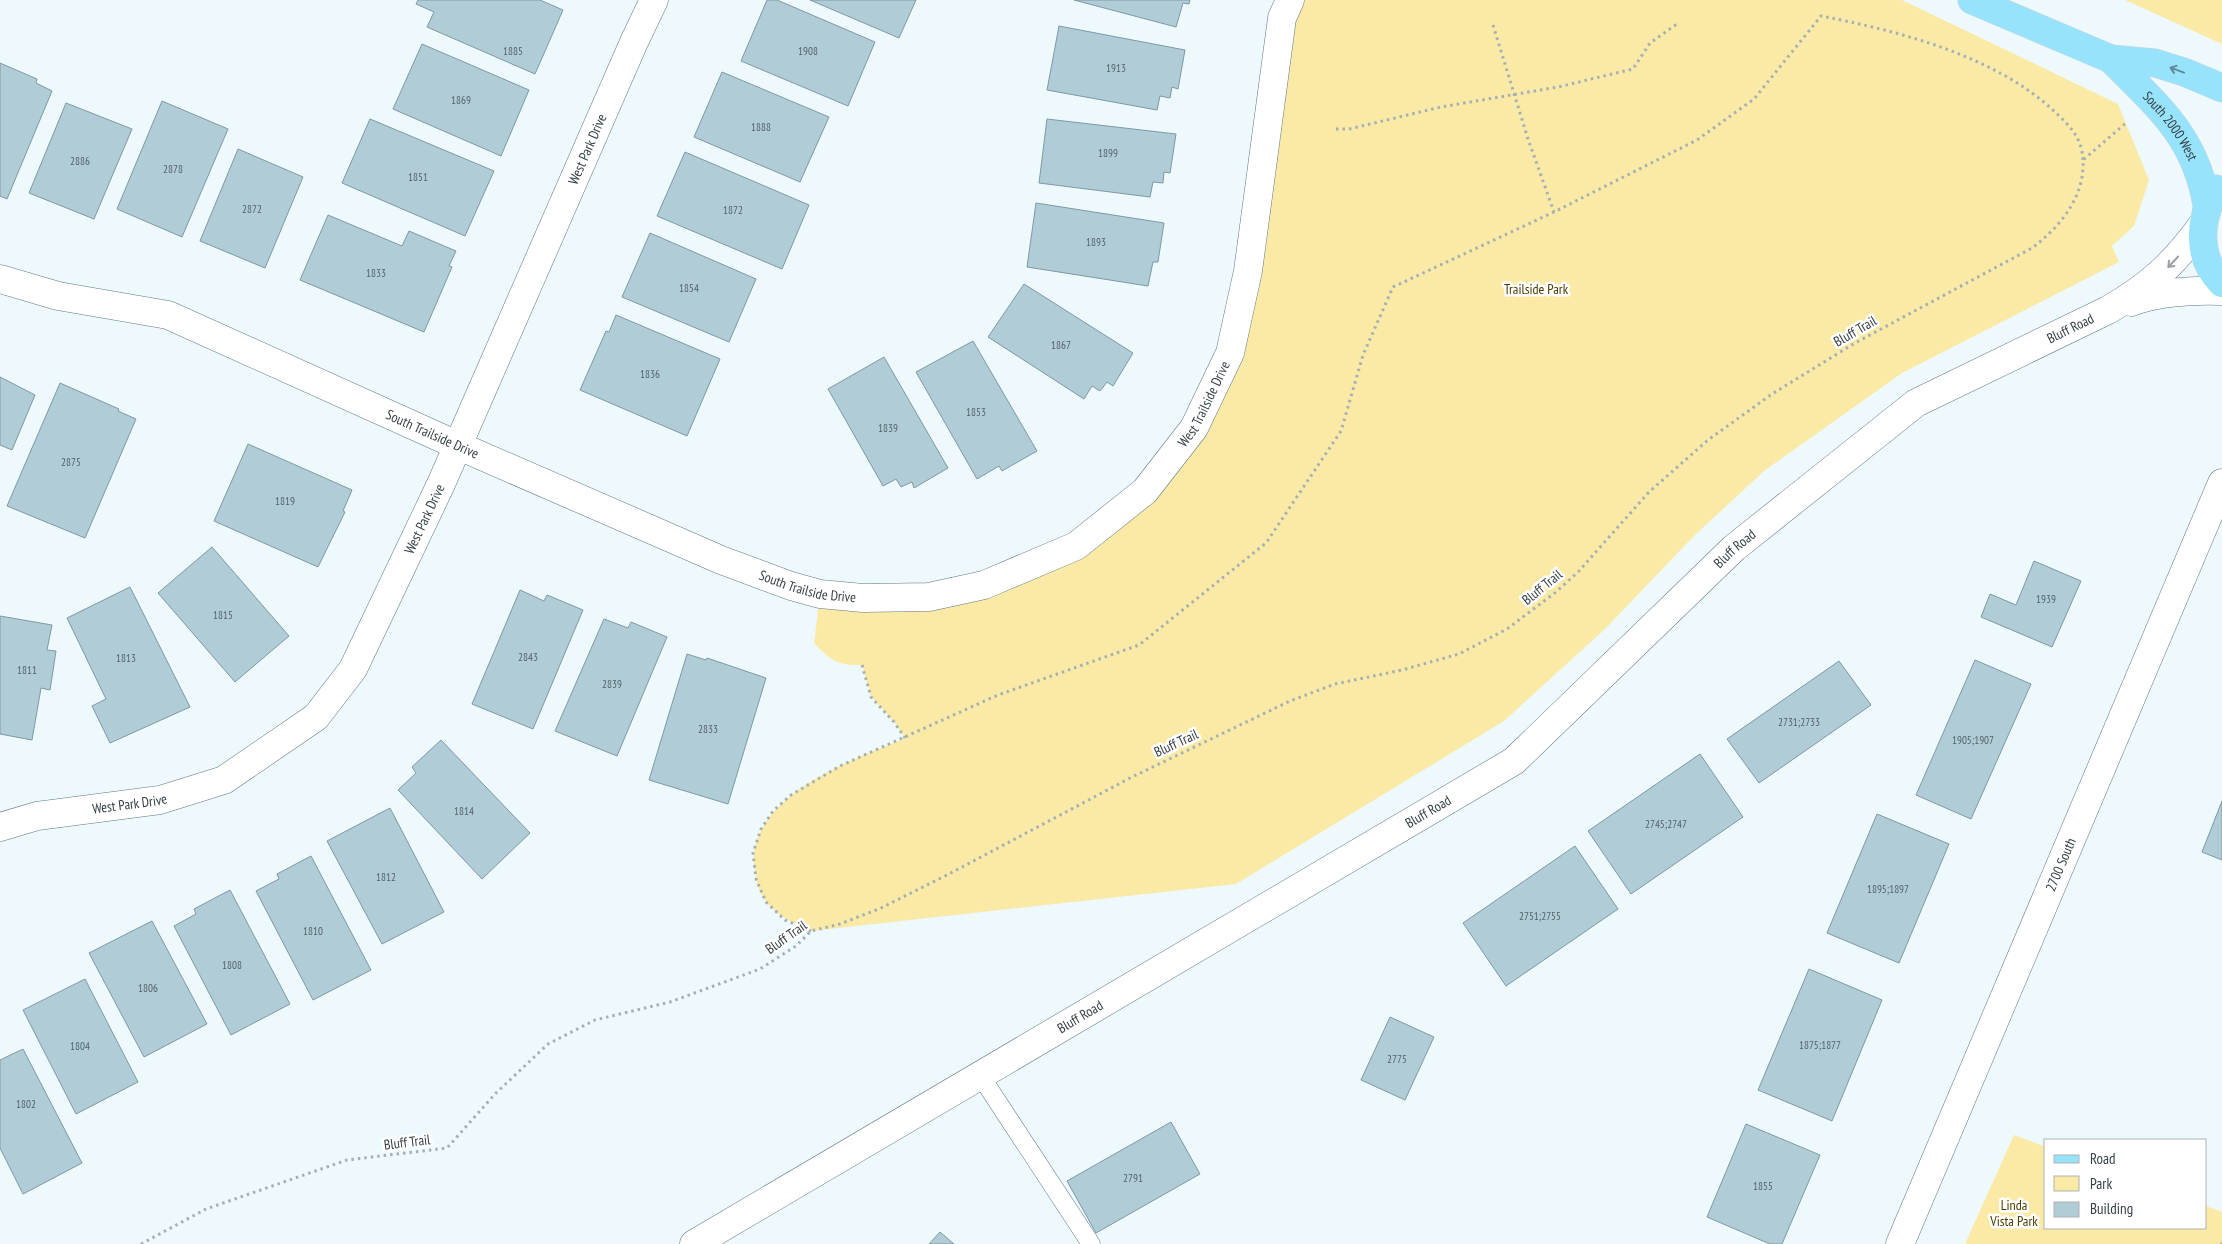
<svg xmlns="http://www.w3.org/2000/svg" width="2222" height="1244" viewBox="0 0 2222 1244" font-family="'PT Sans Narrow',sans-serif">
<rect width="100%" height="100%" fill="#edf9fd"/>
<g fill="#faeaa6">
<path d="M1290,0h612l216,104 31,76 -15,46 -22,20 7,16 -217,111 -138,98 -70,65 -89,93 -101,92 -268,163 -425,47c-29,-12 -53,-25 -56,-60 -1,-6 -2,-13 -1,-19 9,-62 101,-93 151,-114l-11,-16 -23,-25 -9,-32c-24,1 -32,-5 -48,-22l6,-49 164,-9 161,-94 85,-138z"/>
<polygon points="2125,0 2222,0 2222,44"/>
<polygon points="2014,1135 2046,1147 2046,1228 2206,1228 2206,1206 2222,1212 2222,1244 1965,1244"/>
</g>
<g fill="#b0ccd7" stroke="#7e99a3">
<polygon points="418,0 540,0 563,10 535,74 427,27 434,12 416,4"/>
<polygon points="767,0 777,0 875,42 848,106 741,61"/>
<polygon points="810,0 916,0 899,38"/>
<polygon points="1074,0 1190,0 1189,4 1183,3 1176,27"/>
<polygon points="1059,26 1185,50 1178,89 1172,87 1170,98 1160,96 1157,110 1047,90"/>
<polygon points="422,44 529,90 501,156 393,109"/>
<polygon points="0,63 37,79 36,83 52,91 7,199 0,196"/>
<polygon points="722,72 829,117 800,182 694,137"/>
<polygon points="162,101 228,129 182,237 117,209"/>
<polygon points="66,103 132,129 94,219 29,193"/>
<polygon points="370,119 494,171 465,236 342,183"/>
<polygon points="1047,119 1176,134 1170,173 1164,172 1163,183 1153,182 1150,197 1039,183"/>
<polygon points="238,149 303,177 265,268 200,241"/>
<polygon points="685,152 809,205 782,269 657,216"/>
<polygon points="1036,203 1164,223 1158,262 1153,262 1148,286 1027,267"/>
<polygon points="328,215 402,246 409,231 456,251 449,266 452,267 424,332 300,280"/>
<polygon points="650,233 756,279 729,342 622,297"/>
<polygon points="1024,284 1133,353 1113,386 1107,382 1100,391 1092,386 1084,399 988,337"/>
<polygon points="616,315 720,359 687,436 580,390 606,331 609,332"/>
<polygon points="973,341 1037,451 1002,471 999,466 977,479 916,372"/>
<polygon points="884,357 948,468 914,488 912,482 901,487 896,479 883,486 828,389"/>
<polygon points="0,377 35,395 12,450 0,445"/>
<polygon points="60,383 119,409 118,411 136,419 85,538 7,506"/>
<polygon points="248,444 352,490 343,511 345,512 318,567 214,521"/>
<polygon points="212,547 289,636 235,682 158,593"/>
<polygon points="2034,561 2081,581 2052,647 1981,617 1990,594 2016,605"/>
<polygon points="130,587 190,707 110,743 92,706 106,699 67,618"/>
<polygon points="520,590 544,601 547,595 583,610 533,729 472,704"/>
<polygon points="0,616 52,625 47,650 56,651 50,690 41,688 32,740 0,734"/>
<polygon points="604,619 628,628 631,622 667,637 617,756 555,731"/>
<polygon points="687,654 706,660 707,658 766,678 728,804 649,780"/>
<polygon points="1975,660 2031,684 1971,819 1916,795"/>
<polygon points="1839,661 1871,705 1759,783 1727,739"/>
<polygon points="441,740 530,833 482,879 398,790 416,773 412,767"/>
<polygon points="1700,754 1743,817 1631,894 1588,831"/>
<polygon points="2222,801 2222,860 2202,852"/>
<polygon points="390,808 444,912 382,944 327,841"/>
<polygon points="1877,814 1949,844 1899,963 1827,933"/>
<polygon points="1575,846 1618,909 1506,986 1463,923"/>
<polygon points="311,856 371,970 313,1000 256,891 279,879 277,874"/>
<polygon points="230,890 290,1004 231,1035 174,926 196,914 194,909"/>
<polygon points="152,921 207,1024 144,1057 89,953"/>
<polygon points="1809,969 1882,1000 1832,1121 1758,1090"/>
<polygon points="85,979 138,1082 76,1114 23,1010"/>
<polygon points="1390,1017 1434,1037 1405,1100 1361,1080"/>
<polygon points="23,1049 82,1163 23,1194 0,1148 0,1060"/>
<polygon points="1171,1122 1200,1174 1096,1233 1067,1181"/>
<polygon points="1746,1124 1820,1155 1782,1244 1770,1244 1707,1217"/>
<polygon points="940,1232 954,1244 929,1244"/>
</g>
<g fill="none" stroke-linecap="round" stroke-linejoin="round">
<defs>
<polyline id="lane" points="980,1075 1091,1244"/>
<g id="street">
<path id="s1" d="M0,279l58,17 110,19 291,131 262,114 70,26 29,8 43,4 66,-1 55,-12 92,-39 69,-55 49,-63 36,-75 18,-82 34,-253 8,-18"/>
<path id="s2" d="M0,827l37,-11 123,-16 64,-20 92,-63 37,-48 88,-185 193,-442 20,-42"/>
</g>
<g id="secondary">
<path d="M2131,302c28,-10 61,-12 91,-11"/>
<path id="s3" d="M694,1244l820,-483 220,-213 182,-145 192,-93c42,-24 67,-47 95,-86"/>
<path id="s4" d="M1900,1244l322,-761"/>
</g>
<g id="primary">
<polyline points="1972,0 2111,59 2155,63 2184,72 2222,88"/>
<path id="s5" d="M2111,59c46,47 85,77 96,147"/>
<path d="M2216,189c-17,31 -20,68 6,94"/>
</g>
</defs>
<use href="#lane" stroke="#5f7883" stroke-width="19"/>
<use href="#street" stroke="#5f7883" stroke-width="29"/>
<use href="#secondary" stroke="#5f7883" stroke-width="29"/>
<use href="#primary" stroke="#d2d5d6" stroke-width="29"/>
<g stroke="#a5b0b5" stroke-width="3" stroke-dasharray="2.5 4" stroke-linecap="butt">
<polyline points="1493,25 1528,139 1554,212"/>
<polyline points="1336,129 1349,129 1441,107 1558,87 1633,69 1650,43 1677,24"/>
<polyline points="862,665 871,697 894,722 905,738"/>
<path d="M811,931l-26,-11 -19,-18 -10,-23 -3,-26 8,-24 12,-18 18,-16 49,-29 158,-71 141,-50 127,-102 75,-112 22,-76 30,-68 161,-75 143,-72 57,-41 67,-83c78,15 175,40 234,96 15,14 27,26 28,48"/>
<path d="M141,1244l65,-35 141,-49 100,-12 48,-54 53,-50 47,-24 75,-18 90,-33 36,-23 15,-15 29,-7 41,-16 66,-33 185,-98 158,-76 45,-17 67,-14 57,-16 48,-25 49,-37 23,-21 70,-79 59,-52 64,-46 83,-51 177,-95c28,-21 53,-51 51,-88l44,-38"/>
<polyline points="2221,1244 2222,1243"/>
</g>
<use href="#lane" stroke="#fff" stroke-width="18"/>
<use href="#street" stroke="#fff" stroke-width="28"/>
<use href="#secondary" stroke="#fff" stroke-width="28"/>
<use href="#primary" stroke="#98e3fc" stroke-width="28"/>
</g>
<defs><path id="oneway-shaft" d="M-6 0H5M1.5-3L5.5 0L1.5 3" fill="none" stroke-width="1.6" stroke-linecap="round" stroke-linejoin="round" transform="scale(1.25)"/></defs>
<use stroke="#618997" href="#oneway-shaft" transform="translate(2177 70) rotate(-160)"/>
<use stroke="#9a9fa2" href="#oneway-shaft" transform="translate(2173 262) rotate(133)"/>
<g text-anchor="middle" dominant-baseline="central" stroke-width="5" stroke-linejoin="round" paint-order="stroke">
<g font-size="11" fill="#536269">
<text x="513" y="51">1885</text>
<text x="808" y="51">1908</text>
<text x="1116" y="68">1913</text>
<text x="461" y="100">1869</text>
<text x="761" y="127">1888</text>
<text x="1108" y="153">1899</text>
<text x="80" y="161">2886</text>
<text x="173" y="169">2878</text>
<text x="418" y="177">1851</text>
<text x="252" y="209">2872</text>
<text x="733" y="210">1872</text>
<text x="1096" y="242">1893</text>
<text x="376" y="273">1833</text>
<text x="689" y="288">1854</text>
<text x="1061" y="345">1867</text>
<text x="650" y="374">1836</text>
<text x="976" y="412">1853</text>
<text x="888" y="428">1839</text>
<text x="71" y="462">2875</text>
<text x="285" y="501">1819</text>
<text x="2046" y="599">1939</text>
<text x="223" y="615">1815</text>
<text x="528" y="657">2843</text>
<text x="126" y="658">1813</text>
<text x="27" y="670">1811</text>
<text x="612" y="684">2839</text>
<text x="1799" y="722">2731;2733</text>
<text x="708" y="729">2833</text>
<text x="1973" y="740">1905;1907</text>
<text x="464" y="811">1814</text>
<text x="1666" y="824">2745;2747</text>
<text x="386" y="877">1812</text>
<text x="1888" y="889">1895;1897</text>
<text x="1540" y="916">2751;2755</text>
<text x="313" y="931">1810</text>
<text x="232" y="965">1808</text>
<text x="148" y="988">1806</text>
<text x="1820" y="1045">1875;1877</text>
<text x="80" y="1046">1804</text>
<text x="1397" y="1059">2775</text>
<text x="26" y="1104">1802</text>
<text x="1133" y="1178">2791</text>
<text x="1763" y="1186">1855</text>
</g>
<g font-size="14" fill="#343f44" stroke="#fff">
<text stroke="none"><textPath href="#s5" startOffset="90">South 2000 West</textPath></text>
<text stroke="none"><textPath href="#s2" startOffset="972">West Park Drive</textPath></text>
<text stroke="none"><textPath href="#s3" startOffset="1662">Bluff Road</textPath></text>
<text transform="translate(1855 331) rotate(-30)">Bluff Trail</text>
<text stroke="none"><textPath href="#s1" startOffset="1341">West Trailside Drive</textPath></text>
<text stroke="none"><textPath href="#s1" startOffset="462">South Trailside Drive</textPath></text>
<text stroke="none"><textPath href="#s2" startOffset="568">West Park Drive</textPath></text>
<text stroke="none"><textPath href="#s3" startOffset="1258">Bluff Road</textPath></text>
<text stroke="none"><textPath href="#s1" startOffset="868">South Trailside Drive</textPath></text>
<text transform="translate(1542 587) rotate(-39)">Bluff Trail</text>
<text transform="translate(1176 743) rotate(-25)">Bluff Trail</text>
<text stroke="none"><textPath href="#s2" startOffset="132">West Park Drive</textPath></text>
<text stroke="none"><textPath href="#s3" startOffset="852">Bluff Road</textPath></text>
<text stroke="none"><textPath href="#s4" startOffset="412">2700 South</textPath></text>
<text transform="translate(786 937) rotate(-35)">Bluff Trail</text>
<text stroke="none"><textPath href="#s3" startOffset="448">Bluff Road</textPath></text>
<text transform="translate(407 1142) rotate(-7)">Bluff Trail</text>
</g>
<g font-size="14" fill="#493c00" stroke="#fff">
<text x="1536" y="289">Trailside Park</text>
<text x="2014" y="1205">Linda<tspan x="2014" dy="16">Vista Park</tspan></text>
</g>
</g>
<rect x="2044" y="1139" width="162" height="90" fill="#ffffff" stroke="#aeb2b4"/>
<rect x="2054" y="1155" width="25" height="8" fill="#98e3fc" stroke="#aeb2b4"/>
<text x="2090" y="1164" font-size="15" fill="#343f44">Road</text>
<rect x="2054" y="1176" width="25" height="15" fill="#faeaa6" stroke="#aeb2b4"/>
<text x="2090" y="1189" font-size="15" fill="#343f44">Park</text>
<rect x="2054" y="1202" width="25" height="15" fill="#b0ccd7" stroke="#aeb2b4"/>
<text x="2090" y="1214" font-size="15" fill="#343f44">Building</text>
</svg>
